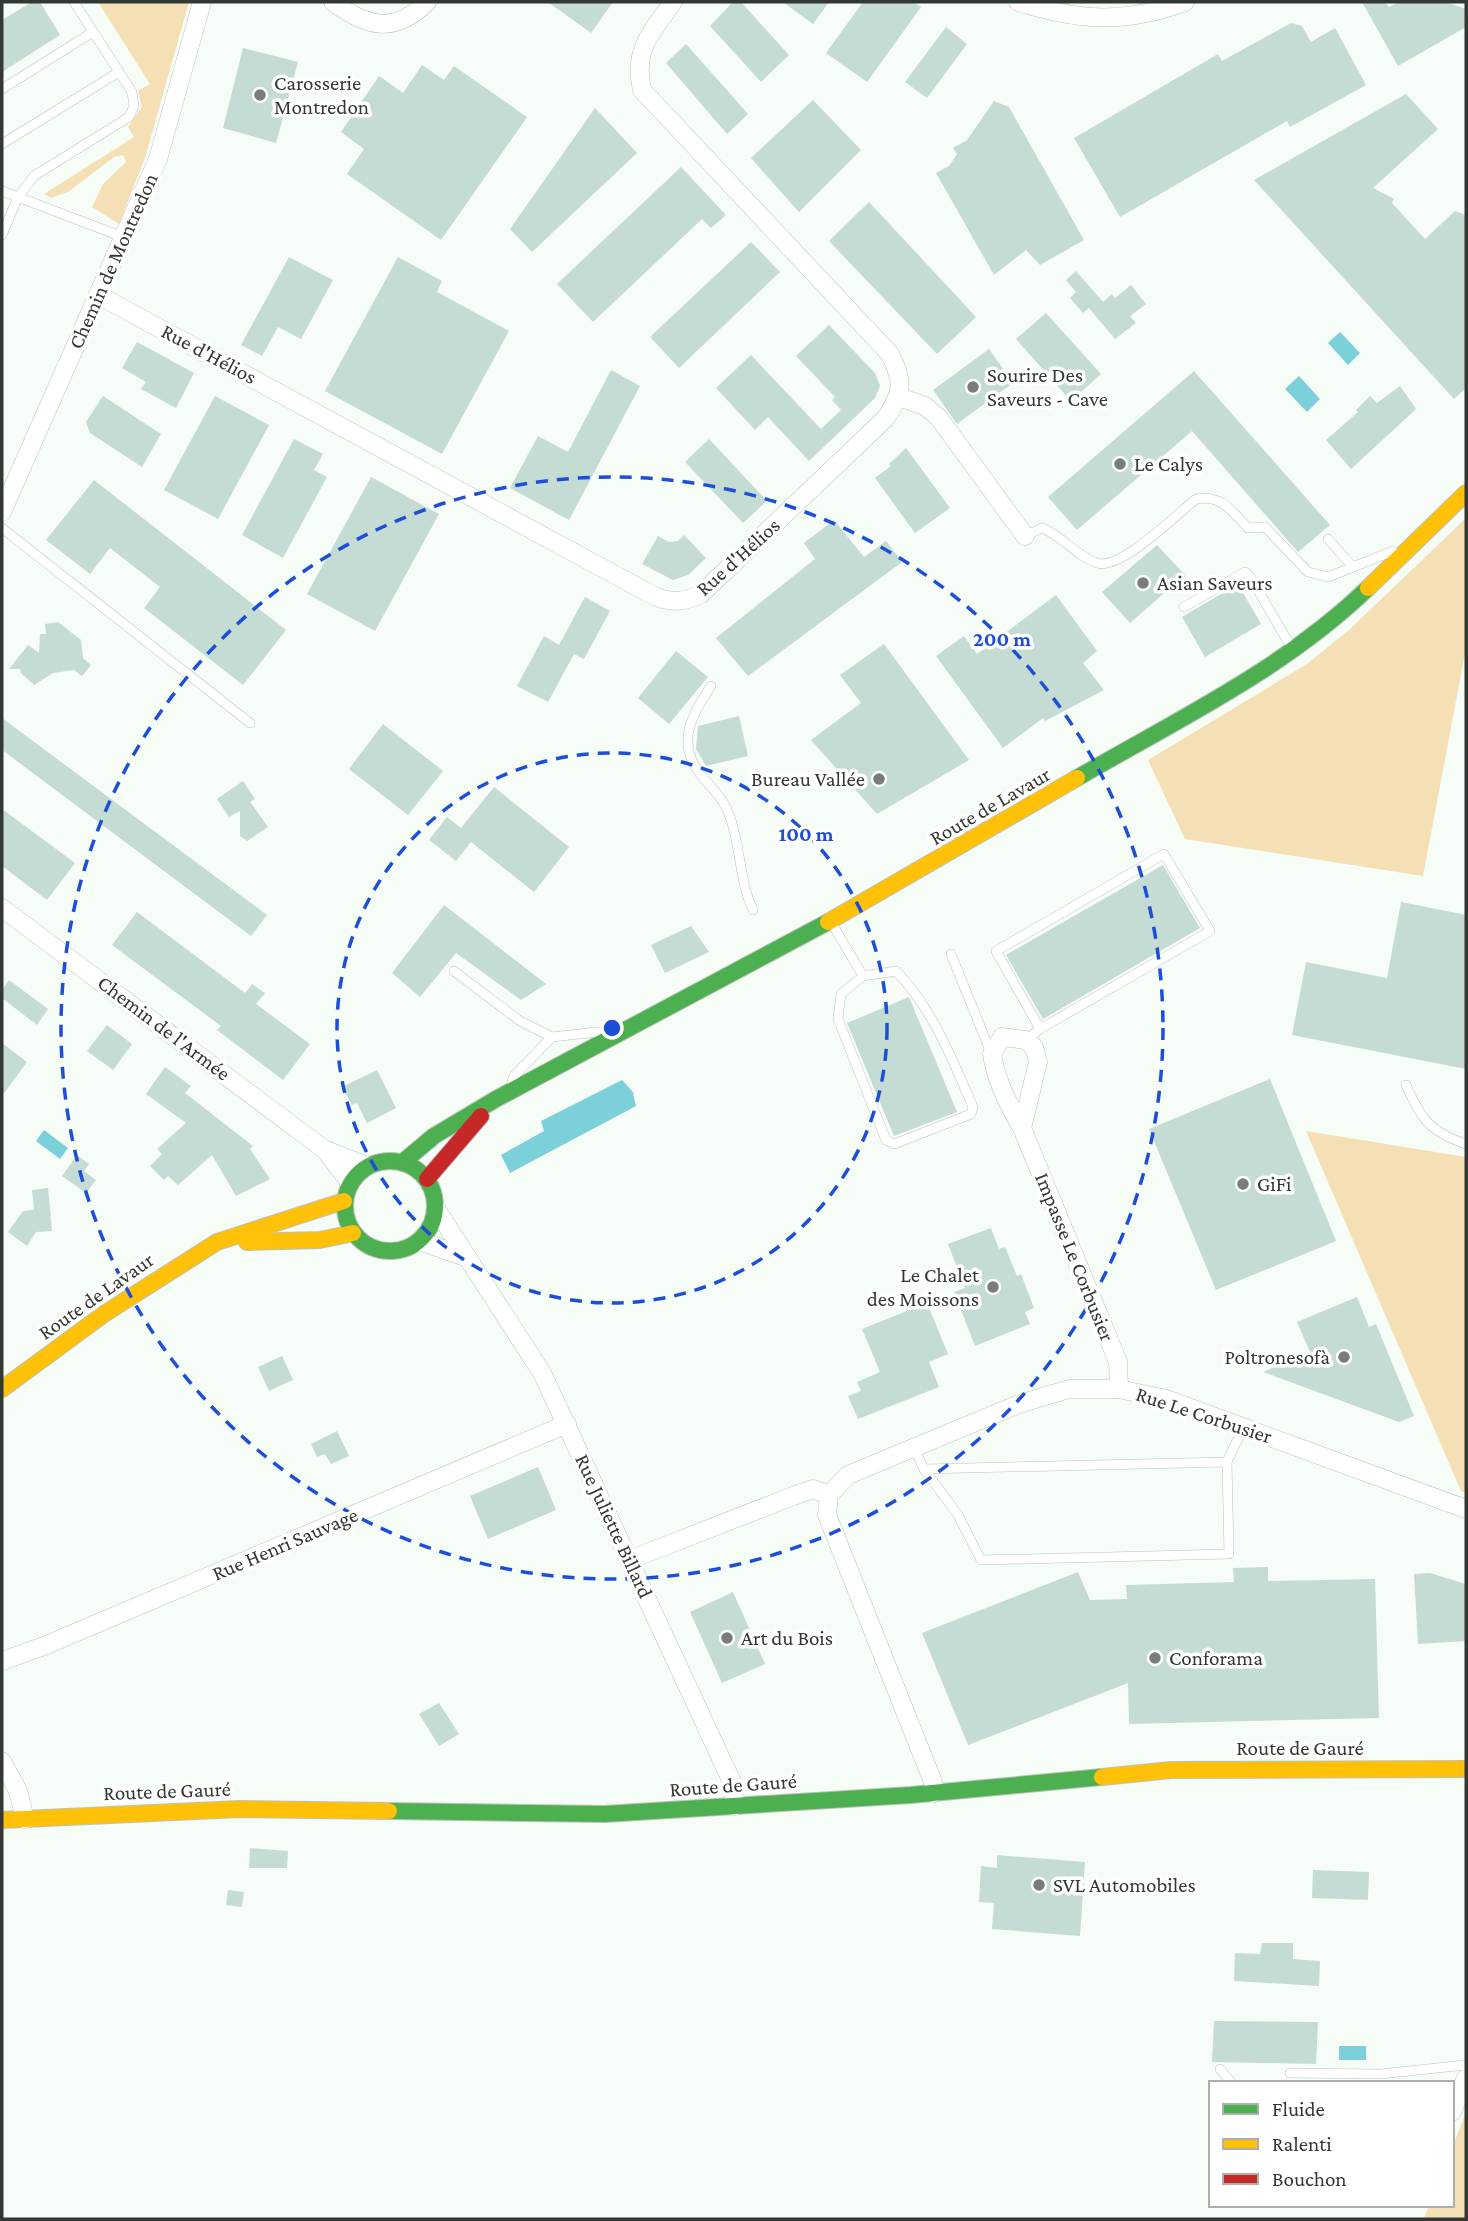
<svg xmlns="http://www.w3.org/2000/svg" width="1468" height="2221" viewBox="0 0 1468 2221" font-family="'Crimson Pro',serif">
<rect width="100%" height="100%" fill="#f6fcf6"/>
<g fill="#f5e0b6">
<polygon points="98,2 189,2 145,158 119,224 92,207 103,184 126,162 123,155 114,157 68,192 51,198 44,194 134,137 128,127 142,107 138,91 150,84"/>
<polygon points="1466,518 1466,648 1423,876 1185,839 1148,760 1307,664 1350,629"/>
<polygon points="1306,1131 1466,1157 1466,1493 1461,1491"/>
<polygon points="1466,2112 1466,2219 1424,2219 1429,2205 1452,2205 1452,2148"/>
</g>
<g fill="#7cd0d9">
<polygon points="1340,332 1360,353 1348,365 1328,343"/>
<polygon points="1299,376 1320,399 1307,412 1285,389"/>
<polygon points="622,1080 633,1092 636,1106 510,1173 501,1155 544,1131 541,1121"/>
<polygon points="44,1130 68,1148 60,1159 36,1141"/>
<rect x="1339" y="2046" width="27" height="14"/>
</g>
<g fill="#c4dcd4">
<polygon points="32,2 40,2 60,35 2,72 2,20"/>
<polygon points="548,2 613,2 591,33"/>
<polygon points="733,2 741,2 789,55 761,82 710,26"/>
<polygon points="783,2 829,2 813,24"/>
<polygon points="863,2 913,2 921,7 867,82 826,53"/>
<polygon points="1362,2 1385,2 1389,7 1399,2 1446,2 1466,9 1466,27 1398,66"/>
<polygon points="1291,23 1302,26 1311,42 1335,28 1366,85 1290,127 1287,121 1120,217 1074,138 1218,54 1222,61"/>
<polygon points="946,27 967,44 927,98 905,82"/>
<polygon points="686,44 748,114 727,134 666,63"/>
<polygon points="243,48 298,62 276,143 223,128"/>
<polygon points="422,65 444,80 454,66 527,117 441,240 347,174 364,149 341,132 379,76 403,93"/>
<polygon points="1406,94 1438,129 1373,188 1394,199 1392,203 1425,239 1455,211 1466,215 1466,388 1454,399 1254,180"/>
<polygon points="813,100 861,150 799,212 751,158"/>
<polygon points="994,101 1009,107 1084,240 1040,265 1026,250 994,275 936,173 949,166 957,154 953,148 967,140"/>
<polygon points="595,108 637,153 532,252 510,229"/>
<polygon points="681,167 726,215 711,228 702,219 593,322 557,284"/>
<polygon points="869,202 976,317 937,354 829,241"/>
<polygon points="751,242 780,272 679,368 650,337"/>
<polygon points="289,257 333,280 301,339 278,327 262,356 241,345"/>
<polygon points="398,257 442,281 437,292 509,331 442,454 325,391"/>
<polygon points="1076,271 1103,302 1112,294 1115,298 1131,285 1146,304 1130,316 1136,323 1115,339 1089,308 1083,313 1070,298 1076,292 1066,280"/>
<polygon points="1046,313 1101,374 1071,401 1016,339"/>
<polygon points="829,325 875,373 880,386 875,398 809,461 768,417 755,430 716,388 751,355 821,429 841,410 832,400 835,397 796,356"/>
<polygon points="137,342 194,373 176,408 141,389 146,382 122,368"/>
<polygon points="989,349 1013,383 957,424 933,390"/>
<polygon points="611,370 640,386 569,520 510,488 538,436 568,452"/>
<polygon points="1194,371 1330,525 1298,552 1192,431 1077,530 1048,497"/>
<polygon points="1400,386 1416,409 1351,469 1326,440 1358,412 1356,410 1370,396 1377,403"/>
<polygon points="103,396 161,434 142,467 90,433 86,422"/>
<polygon points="215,396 269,425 218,519 164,490"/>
<polygon points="294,439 323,454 314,470 327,477 283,558 242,535"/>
<polygon points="709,439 767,501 743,523 685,462"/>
<polygon points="906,448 950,508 915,533 875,478 891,466 889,464"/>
<polygon points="371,477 439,514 375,631 307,594"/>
<polygon points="94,480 286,630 243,685 144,608 160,587 110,548 90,574 46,540"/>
<polygon points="834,520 864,557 886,541 902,562 748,676 716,638 815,559 804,543"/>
<polygon points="684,535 706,558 688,575 673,580 642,564 658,536 669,542 678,541"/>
<polygon points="1157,545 1185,575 1130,623 1102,592"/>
<polygon points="1238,584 1261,624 1205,657 1182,617"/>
<polygon points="1056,595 1097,651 1083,663 1104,690 1045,721 1043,718 1003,748 936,656 964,636 977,654"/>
<polygon points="585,597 610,611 584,659 574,654 548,702 517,686 544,636 559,645"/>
<polygon points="58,622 81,640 83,658 91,665 82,676 74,670 53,673 34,685 21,673 20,669 9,669 28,645 39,653 40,634 46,634 45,624"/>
<polygon points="884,644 969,760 877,814 811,740 861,703 840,675"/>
<polygon points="676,651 708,677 669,724 638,698"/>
<polygon points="739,716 748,756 706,766 696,749 698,726"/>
<polygon points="2,718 267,915 251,936 2,750"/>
<polygon points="383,724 443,771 408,815 349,769"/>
<polygon points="243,781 255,799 250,802 268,827 247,841 240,836 240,811 229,817 217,799"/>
<polygon points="494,787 569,847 534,892 471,842 456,861 429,840 447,817 461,828"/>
<polygon points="2,809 75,863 47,900 2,866"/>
<polygon points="1163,865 1200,928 1043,1019 1006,955"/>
<polygon points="1401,902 1466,915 1466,1069 1292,1035 1306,962 1387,978"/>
<polygon points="444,905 546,984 521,1000 456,953 420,997 392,973"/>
<polygon points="137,912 245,993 252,984 265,993 256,1004 310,1044 283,1080 217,1030 221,1026 112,945"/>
<polygon points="691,926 709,952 665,973 651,945"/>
<polygon points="9,980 48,1009 37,1025 2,998 2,990"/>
<polygon points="909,997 957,1112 894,1136 847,1023"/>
<polygon points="107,1025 132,1044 113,1070 87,1051"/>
<polygon points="2,1043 27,1062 2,1096"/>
<polygon points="165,1067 191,1086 185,1093 253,1146 250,1149 270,1179 236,1196 212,1155 178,1185 168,1176 164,1180 150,1166 162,1154 157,1149 186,1123 146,1094"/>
<polygon points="377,1070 396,1108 367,1123 357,1103 352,1105 342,1087"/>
<polygon points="1270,1079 1336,1241 1216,1290 1149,1129"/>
<polygon points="77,1155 89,1164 84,1171 96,1180 86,1193 62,1176"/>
<polygon points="48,1188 52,1231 36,1232 27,1246 8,1232 23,1211 34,1210 32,1190"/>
<polygon points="991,1228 999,1249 1005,1247 1017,1276 1021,1274 1034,1308 1025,1312 1030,1324 975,1346 954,1292 965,1288 948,1244"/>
<polygon points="1357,1297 1369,1327 1376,1324 1414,1416 1399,1422 1263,1372 1310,1352 1297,1322"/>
<polygon points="927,1303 948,1354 929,1362 939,1387 858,1419 848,1396 861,1391 857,1382 880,1372 862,1329"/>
<polygon points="282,1356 293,1380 269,1391 258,1367"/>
<polygon points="337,1431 349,1456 331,1464 325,1454 317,1457 311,1444"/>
<polygon points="538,1467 556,1510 488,1539 470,1496"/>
<polygon points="1268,1567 1268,1581 1375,1579 1379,1718 1129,1724 1128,1683 968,1745 922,1633 1078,1572 1090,1600 1127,1599 1126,1585 1234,1582 1233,1568"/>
<polygon points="1430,1573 1466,1584 1466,1641 1418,1644 1414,1574"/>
<polygon points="733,1592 765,1664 722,1683 690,1612"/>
<polygon points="439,1703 459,1734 439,1746 419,1714"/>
<polygon points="250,1848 288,1851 287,1868 249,1868"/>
<polygon points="997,1855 1085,1862 1080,1936 992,1929 994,1903 979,1902 981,1866 997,1868"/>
<polygon points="1313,1870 1369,1872 1368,1900 1312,1898"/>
<polygon points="228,1890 244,1892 242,1907 226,1905"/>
<polygon points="1262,1943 1293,1943 1293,1959 1320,1961 1319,1986 1234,1981 1235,1953 1260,1954"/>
<polygon points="1214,2021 1318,2022 1316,2064 1212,2062"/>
</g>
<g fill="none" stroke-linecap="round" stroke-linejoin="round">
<defs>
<g id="lane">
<polyline points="2,89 93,32"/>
<polyline points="2,144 119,72"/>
<polyline points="2,191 123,237"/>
<polyline points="2,235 18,197 34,176 129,117 134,106 132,92 74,2"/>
<polyline points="2,528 250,723"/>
<path d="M1025,536l17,-8c21,8 34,28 55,35 23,8 80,-49 99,-64 25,-5 36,12 52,29l17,-1 43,45 20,5 65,-26"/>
<polyline points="1328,539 1353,567"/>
<polyline points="1184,607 1245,572 1249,575 1291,647"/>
<path d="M711,686c-18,28 -36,55 -11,88 11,14 24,24 30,43 11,31 9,63 23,93"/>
<polyline points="831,922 863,976"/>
<polyline points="951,954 991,1053"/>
<polyline points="454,971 520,1021 552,1037"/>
<path d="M896,971c37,38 56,88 77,136l-2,7 -77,30 -8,-4 -48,-121 3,-25 22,-18z"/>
<polyline points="1026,1040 1040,1029 1210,931 1164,854 996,951 1040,1029"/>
<polyline points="512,1082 514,1076 552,1037 606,1031"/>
<path d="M1406,1085c15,34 24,47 60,59"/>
<polyline points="913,1447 924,1469 958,1515 981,1560 1229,1554 1227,1462"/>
<polyline points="924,1469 1227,1462 1244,1426"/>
<polyline points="1220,2069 1232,2083"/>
<polyline points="1290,2073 1380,2074 1466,2065"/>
</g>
<g id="street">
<path d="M333,2c34,25 61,33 94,0"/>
<path d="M1018,2c61,19 106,22 167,0"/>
<path d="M98,295l558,302c18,6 28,5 45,-3l185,-176c17,-27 18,-35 4,-64l-248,-264c-9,-41 9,-57 31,-88"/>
<polyline points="899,397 925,406 939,418 1025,536"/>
<polyline points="2,512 158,159 202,2"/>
<polyline points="2,908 325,1150 350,1183"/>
<path d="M1022,1128c-14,-23 -26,-47 -30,-74l10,-17 24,3 8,7 4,15 -16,66 96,234 1,27"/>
<polyline points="325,1150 367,1166"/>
<polyline points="436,1209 542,1373 732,1782 735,1806"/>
<polyline points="420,1241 468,1258"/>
<polyline points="629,1560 793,1496 813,1489 829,1495"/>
<polyline points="2,1661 44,1646 567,1424"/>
<polyline points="2,1761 18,1791 25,1819"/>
<polyline points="935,1793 933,1782 827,1515 829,1495 848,1475 1019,1404 1069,1389 1119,1389 1166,1399 1466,1509"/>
<polyline points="1452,2112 1466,2078"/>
</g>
<g id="fast">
<path d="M1077,778c100,-58 207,-109 291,-190"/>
<circle cx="390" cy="1206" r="45"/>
<polyline points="403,1162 434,1136 496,1099 828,922"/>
<polyline points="389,1811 605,1814 911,1795 1102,1777"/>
</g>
<g id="slow">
<polyline points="1368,588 1466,493"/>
<polyline points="828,922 1077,778"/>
<polyline points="247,1242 320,1240 353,1233"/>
<polyline points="2,1389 104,1314 217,1242 344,1201"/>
<polyline points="1102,1777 1171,1770 1466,1769"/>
<polyline points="2,1820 240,1809 389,1811"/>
</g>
<polyline id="jam" points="427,1179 481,1116"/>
</defs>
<use href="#lane" stroke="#bcc2bc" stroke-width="10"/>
<use href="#street" stroke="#bcc2bc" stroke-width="19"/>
<use href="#fast" stroke="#bcc2bc" stroke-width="18"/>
<use href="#slow" stroke="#bcc2bc" stroke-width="18"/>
<use href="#jam" stroke="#bcc2bc" stroke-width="18"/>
<use href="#lane" stroke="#fefffe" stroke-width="9"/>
<use href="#street" stroke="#fefffe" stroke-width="18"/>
<use href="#fast" stroke="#4caf50" stroke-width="16"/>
<use href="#slow" stroke="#ffc107" stroke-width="16"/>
<use href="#jam" stroke="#c62828" stroke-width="16"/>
</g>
<g fill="none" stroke="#1d4ed8" stroke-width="3.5" stroke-dasharray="12 9">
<circle cx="612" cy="1028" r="275"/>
<circle cx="612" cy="1028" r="551"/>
</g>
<g fill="#777d77" stroke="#fff" stroke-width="2.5">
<circle cx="260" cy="95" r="7"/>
<circle cx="973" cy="387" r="7"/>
<circle cx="1120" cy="464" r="7"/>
<circle cx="1143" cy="583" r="7"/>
<circle cx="879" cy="779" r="7"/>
<circle cx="1243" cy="1184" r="7"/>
<circle cx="993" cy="1287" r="7"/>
<circle cx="1344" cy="1357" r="7"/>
<circle cx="727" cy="1638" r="7"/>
<circle cx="1155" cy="1658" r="7"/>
<circle cx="1039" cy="1885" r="7"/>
</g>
<g text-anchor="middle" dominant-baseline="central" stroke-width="7" stroke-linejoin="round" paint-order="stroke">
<g font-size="21" fill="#323832" stroke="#fff" text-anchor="start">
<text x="274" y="83">Carosserie<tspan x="274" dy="24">Montredon</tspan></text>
<text x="987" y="375">Sourire Des<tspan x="987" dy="24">Saveurs - Cave</tspan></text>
<text x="1134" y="464">Le Calys</text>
<text x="1157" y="583">Asian Saveurs</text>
<text x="865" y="779" text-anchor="end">Bureau Vallée</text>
<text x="1257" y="1184">GiFi</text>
<text x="979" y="1275" text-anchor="end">Le Chalet<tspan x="979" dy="24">des Moissons</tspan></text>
<text x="1330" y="1357" text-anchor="end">Poltronesofà</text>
<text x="741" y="1638">Art du Bois</text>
<text x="1169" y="1658">Conforama</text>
<text x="1053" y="1885">SVL Automobiles</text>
</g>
<g font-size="21" fill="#323832" stroke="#fff">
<text transform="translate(113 261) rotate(-66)">Chemin de Montredon</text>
<text transform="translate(209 354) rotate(28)">Rue d'Hélios</text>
<text transform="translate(738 557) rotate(-42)">Rue d'Hélios</text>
<text transform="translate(990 806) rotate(-30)">Route de Lavaur</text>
<text transform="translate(164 1028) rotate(37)">Chemin de l'Armée</text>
<text transform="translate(1075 1257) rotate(68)">Impasse Le Corbusier</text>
<text transform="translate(96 1296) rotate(-35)">Route de Lavaur</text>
<text transform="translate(1204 1415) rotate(18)">Rue Le Corbusier</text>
<text transform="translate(614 1526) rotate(65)">Rue Juliette Billard</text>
<text transform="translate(285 1544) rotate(-23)">Rue Henri Sauvage</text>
<text x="1300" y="1748">Route de Gauré</text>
<text transform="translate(733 1785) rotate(-4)">Route de Gauré</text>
<text transform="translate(167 1791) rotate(-2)">Route de Gauré</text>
</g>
</g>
<circle cx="612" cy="1028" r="10" fill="#1d4ed8" stroke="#fff" stroke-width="3.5"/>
<g font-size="21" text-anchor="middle" font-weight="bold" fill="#1d4ed8" stroke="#fff" stroke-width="7" stroke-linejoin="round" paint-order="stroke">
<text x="1002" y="646">200 m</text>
<text x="806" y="841">100 m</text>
</g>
<rect width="1468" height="2221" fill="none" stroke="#323832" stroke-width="7"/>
<rect x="1209" y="2081" width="245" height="126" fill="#ffffff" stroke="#adafad" stroke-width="2"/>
<rect x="1223" y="2104" width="35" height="10" fill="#4caf50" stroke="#adafad" stroke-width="2"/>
<text x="1272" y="2116" font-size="21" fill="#323832">Fluide</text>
<rect x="1223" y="2139" width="35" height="10" fill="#ffc107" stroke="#adafad" stroke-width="2"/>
<text x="1272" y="2151" font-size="21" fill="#323832">Ralenti</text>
<rect x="1223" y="2174" width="35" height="10" fill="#c62828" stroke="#adafad" stroke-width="2"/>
<text x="1272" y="2186" font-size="21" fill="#323832">Bouchon</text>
</svg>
